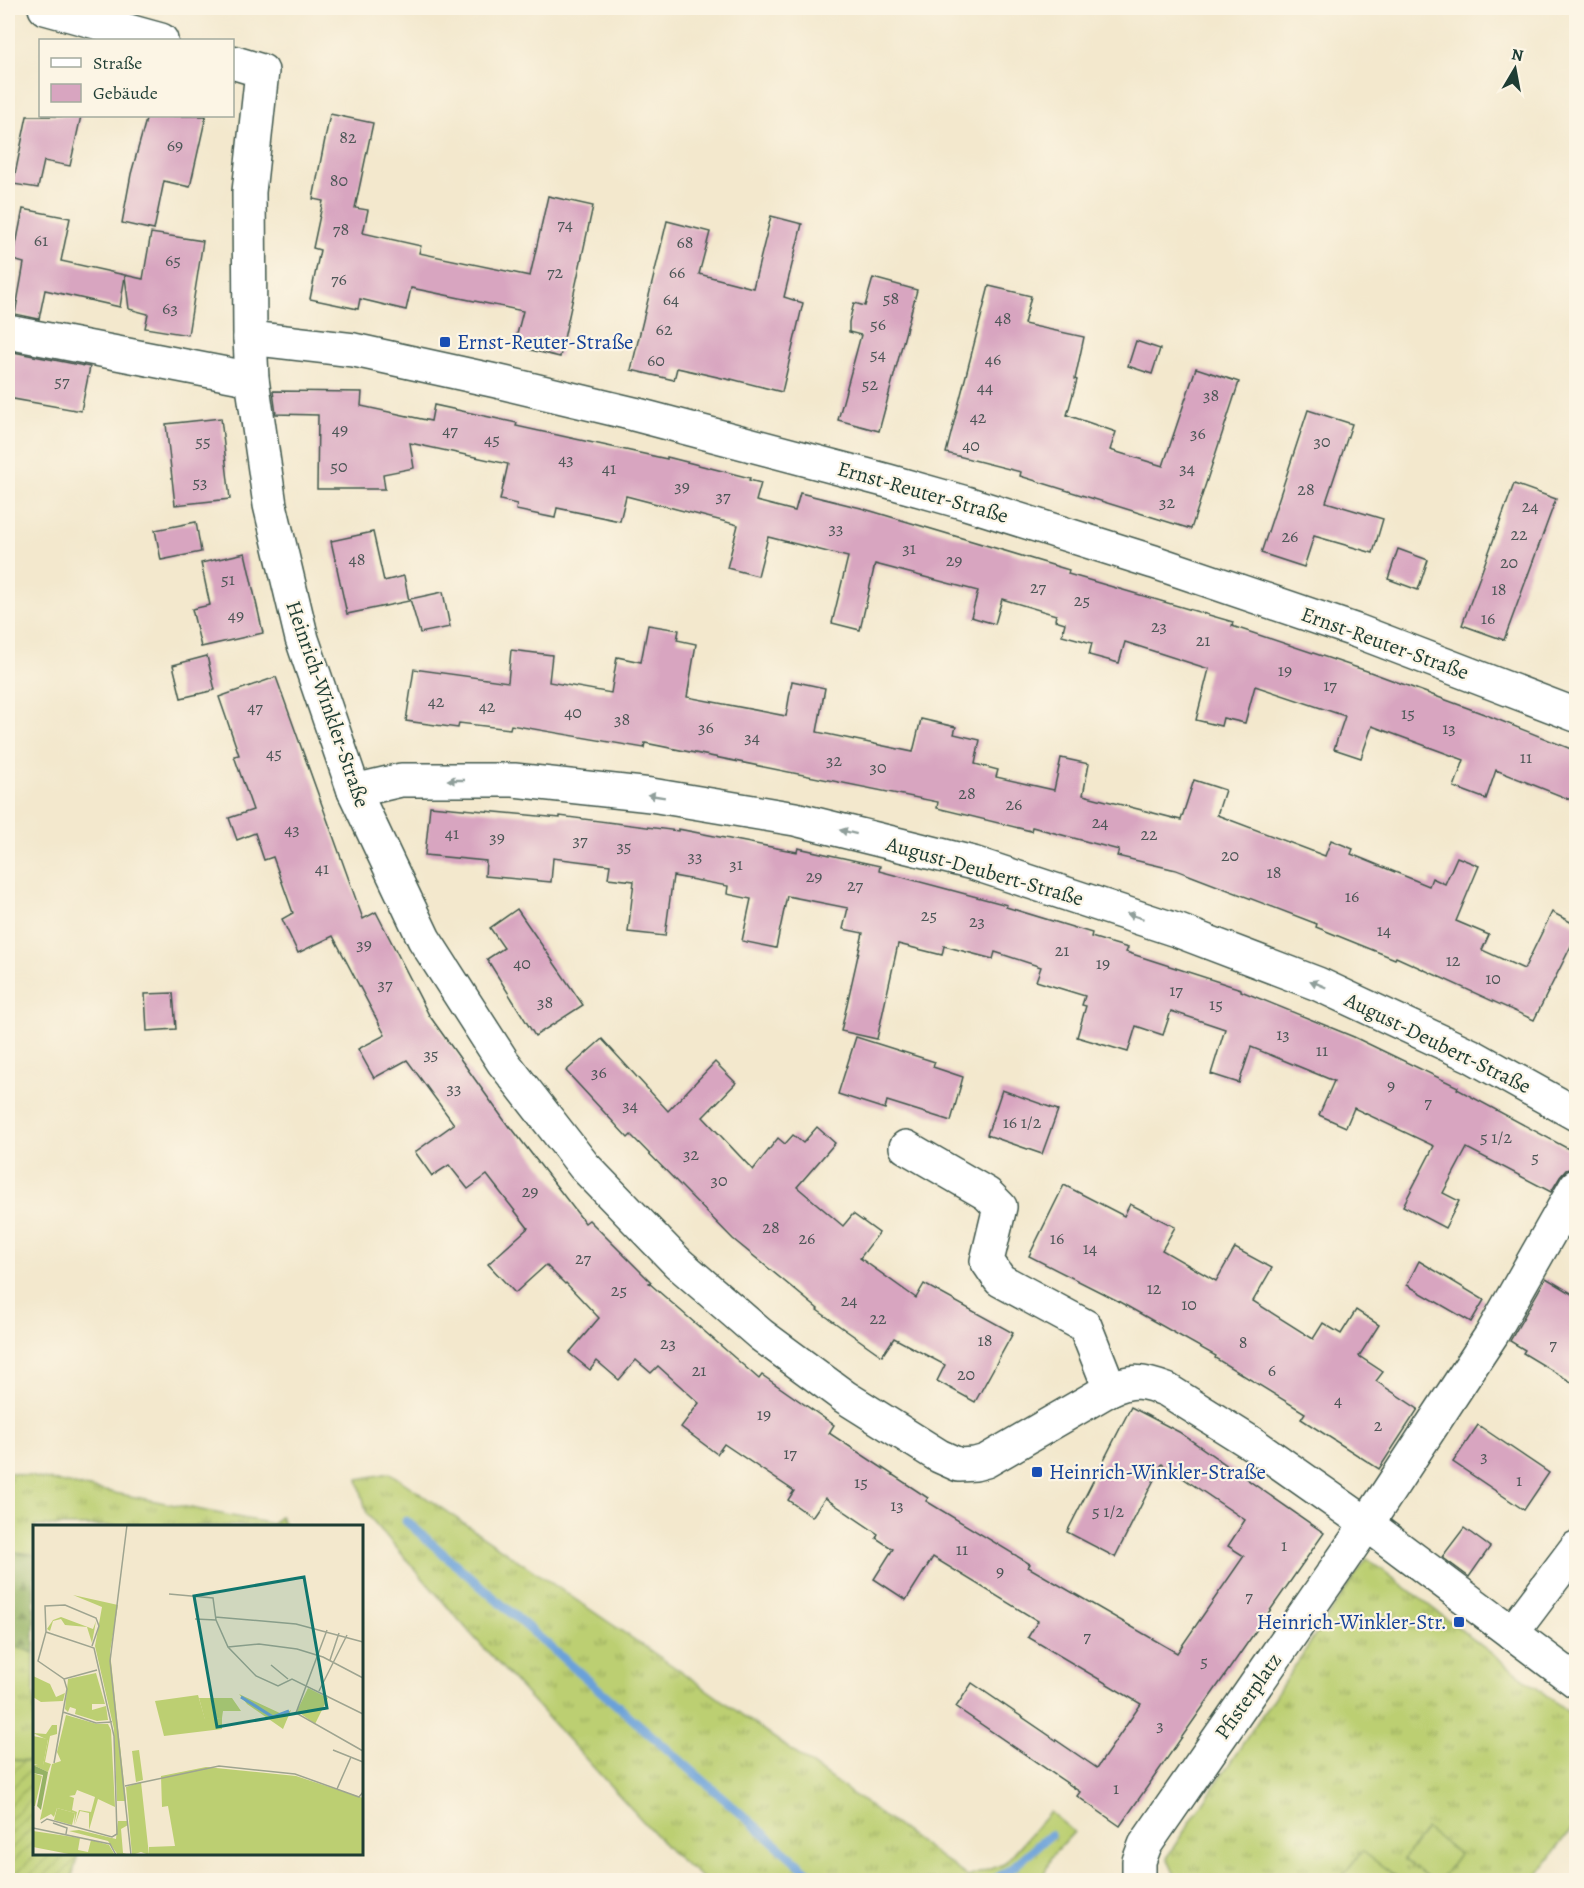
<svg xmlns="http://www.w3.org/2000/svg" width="1584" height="1888" viewBox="0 0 1584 1888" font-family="Alegreya,serif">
<defs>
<pattern id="grass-tufts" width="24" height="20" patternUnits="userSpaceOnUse" patternTransform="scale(1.5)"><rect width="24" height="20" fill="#bccf72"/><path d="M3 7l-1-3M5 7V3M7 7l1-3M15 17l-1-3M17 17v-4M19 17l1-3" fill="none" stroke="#98a95e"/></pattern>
<pattern id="forest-firs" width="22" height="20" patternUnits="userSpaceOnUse" patternTransform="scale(1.5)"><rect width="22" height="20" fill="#95b264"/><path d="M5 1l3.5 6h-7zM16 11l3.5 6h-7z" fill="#799253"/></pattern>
<pattern id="garden-furrows" width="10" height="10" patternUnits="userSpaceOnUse" patternTransform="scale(1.5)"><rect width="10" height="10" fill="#bccf72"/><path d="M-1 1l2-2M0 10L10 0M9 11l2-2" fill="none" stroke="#98a95e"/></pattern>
</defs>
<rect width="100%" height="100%" fill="#fcf5e5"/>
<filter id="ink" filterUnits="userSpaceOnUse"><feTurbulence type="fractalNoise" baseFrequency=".0167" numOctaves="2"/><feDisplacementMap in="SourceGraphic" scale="12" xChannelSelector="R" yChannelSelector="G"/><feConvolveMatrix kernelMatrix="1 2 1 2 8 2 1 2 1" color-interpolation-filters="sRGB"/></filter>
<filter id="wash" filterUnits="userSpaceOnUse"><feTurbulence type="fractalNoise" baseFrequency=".008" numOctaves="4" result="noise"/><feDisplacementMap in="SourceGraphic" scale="24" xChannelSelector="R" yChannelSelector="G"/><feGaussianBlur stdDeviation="1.35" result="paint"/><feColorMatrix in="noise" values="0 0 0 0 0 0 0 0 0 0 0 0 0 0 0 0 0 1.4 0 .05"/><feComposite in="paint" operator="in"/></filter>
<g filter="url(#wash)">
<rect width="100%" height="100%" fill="#f3e8cd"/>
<g fill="url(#grass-tufts)" stroke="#6e8653" stroke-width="1.5">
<polygon points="8,1472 272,1524 280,1516 286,1526 34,1526 34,1555 8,1551"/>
<polygon points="390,1473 692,1679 968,1877 1004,1864 1050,1812 1074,1832 1051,1857 1042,1880 705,1880 673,1854 472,1635 367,1514 358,1479"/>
<polygon points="1367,1558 1576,1718 1576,1823 1534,1880 1177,1880 1167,1857"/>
<polygon points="8,1643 34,1653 34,1761 8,1760"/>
</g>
<polygon fill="url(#forest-firs)" stroke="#5a784c" stroke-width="1.5" points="8,1551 34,1555 34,1653 8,1643"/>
<polygon fill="url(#garden-furrows)" stroke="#6e8653" stroke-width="1.5" points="8,1760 34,1761 34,1854 78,1854 71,1880 8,1880"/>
<g fill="#bccf72" stroke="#6e8653" stroke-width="1.5">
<polygon points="1426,1829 1459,1854 1440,1880 1433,1880 1404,1859"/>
<polygon points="1362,1851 1401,1880 1339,1880"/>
</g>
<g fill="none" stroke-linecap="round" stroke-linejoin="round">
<g stroke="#6ba1d9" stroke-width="9">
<polyline points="406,1521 817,1880"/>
<polyline points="994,1880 1011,1869 1050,1835"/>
</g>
</g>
<g id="blocks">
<g fill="#d8a5c0">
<polygon points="330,114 373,123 355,208 368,210 363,233 421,246 419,253 530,276 548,196 593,206 560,357 514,346 523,311 411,288 406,310 360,299 358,309 310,299 320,250 313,248 323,201 313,199"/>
<polygon points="27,116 81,116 70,166 44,161 38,188 13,184"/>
<polygon points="147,116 206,116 190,187 164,181 154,230 122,223 131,174"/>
<polygon points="23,209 70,218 61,261 143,279 151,233 203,241 188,335 145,328 148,314 129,309 125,276 120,307 45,290 39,319 15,314 24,263 13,260"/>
<polygon points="771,216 802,224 784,297 803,303 782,392 731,379 731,380 677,368 674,380 631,370 667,221 710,232 699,274 753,288"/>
<polygon points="873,278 917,290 879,431 838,420 861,335 849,332 849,322 854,303 865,306"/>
<polygon points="989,286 1031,296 1024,324 1084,337 1075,379 1077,380 1067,415 1116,432 1110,450 1163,466 1196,368 1239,382 1191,529 1020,476 1021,472 946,453"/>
<polygon points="1136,341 1160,349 1152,374 1128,366"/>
<polygon points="8,351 90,367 81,411 8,398"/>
<polygon points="273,391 362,392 361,406 431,421 434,405 517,423 516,426 667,459 667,457 750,478 749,480 761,483 756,501 795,511 800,493 861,508 1069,570 1068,574 1233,622 1232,626 1370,672 1484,714 1576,751 1576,802 1496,770 1486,799 1454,787 1464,760 1372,726 1361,758 1334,749 1345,716 1255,686 1245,723 1223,718 1221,726 1196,720 1209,669 1125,642 1119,663 1089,655 1092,643 1062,635 1065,623 1055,620 1056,615 1002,599 995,624 971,617 978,591 875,564 860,630 832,623 848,557 768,537 758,576 727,568 738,525 626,496 620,521 557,508 555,518 516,510 517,504 500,500 508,464 410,443 414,468 383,474 385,489 317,489 318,415 276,414"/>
<polygon points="1308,410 1352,424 1326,502 1383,519 1373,553 1314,536 1304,567 1261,553"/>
<polygon points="221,418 230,499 175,505 166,424"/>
<polygon points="1514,484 1556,499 1504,640 1462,625"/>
<polygon points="196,522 201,552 161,560 155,530"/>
<polygon points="373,532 384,581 404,576 409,601 347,614 331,541"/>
<polygon points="1398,549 1428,560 1418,590 1388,579"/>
<polygon points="245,553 263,633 201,647 192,609 210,605 201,563"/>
<polygon points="443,592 450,627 420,633 410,599"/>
<polygon points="648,625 679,630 677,640 696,644 687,697 786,716 792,681 825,688 817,732 913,752 921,719 956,727 954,734 980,740 975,764 998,770 996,777 1054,790 1061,758 1089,764 1083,795 1181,820 1194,780 1225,790 1217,815 1325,856 1331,840 1353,849 1351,854 1429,886 1432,878 1445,884 1457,857 1479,866 1456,921 1489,935 1482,950 1524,969 1552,912 1576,925 1576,936 1534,1020 1396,957 1395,959 1316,927 1317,924 1176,870 1117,856 1119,850 1032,827 1031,831 937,808 938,802 645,743 644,748 511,725 510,729 459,723 458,728 406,721 414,669 508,682 511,650 552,655 549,682 611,693 617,657 641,662"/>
<polygon points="207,656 215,690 181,698 173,665"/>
<polygon points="276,677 363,919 376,912 429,1015 509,1127 510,1126 585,1223 589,1220 651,1282 649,1283 759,1379 762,1375 834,1425 829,1433 928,1498 926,1501 1030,1564 1028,1567 1177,1653 1244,1556 1228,1546 1245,1520 1162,1464 1115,1557 1067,1532 1131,1407 1179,1432 1324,1533 1120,1826 1077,1796 1080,1792 956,1707 972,1683 1097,1768 1141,1704 1028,1637 1038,1621 933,1557 906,1600 874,1579 893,1549 876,1538 878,1534 825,1498 812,1517 788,1500 794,1491 724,1444 717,1454 681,1427 699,1403 658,1366 651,1373 636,1360 619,1380 597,1361 590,1370 569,1353 599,1318 566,1283 565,1284 546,1265 515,1293 488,1264 528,1228 487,1175 468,1189 449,1165 432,1176 415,1152 454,1124 407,1060 374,1078 358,1049 385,1035 333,936 298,953 282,919 293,913 273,857 264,860 255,833 237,840 229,818 253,810 234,756 239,755 219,697"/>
<polygon points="430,806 560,818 560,816 678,831 678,829 797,852 798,848 880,866 879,871 1007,905 1006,907 1092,933 1091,937 1128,948 1126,952 1241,989 1241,991 1354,1037 1458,1087 1457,1089 1576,1153 1576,1167 1566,1170 1560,1177 1551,1192 1467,1148 1443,1193 1459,1201 1445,1228 1403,1206 1434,1146 1354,1108 1346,1127 1319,1115 1334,1081 1251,1047 1239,1083 1211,1074 1225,1029 1171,1011 1163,1035 1136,1026 1128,1052 1077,1037 1086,1006 1082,1005 1085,996 1036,981 1041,967 995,952 993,959 944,946 942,955 898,944 877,1039 841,1031 863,933 843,929 848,908 787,896 776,948 742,941 751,899 727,894 728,886 673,876 665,936 628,932 634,881 608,878 610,865 553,858 551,882 485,876 486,861 425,855"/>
<polygon points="517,909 583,1005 535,1036 487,959 504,948 490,928"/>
<polygon points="173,993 176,1029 147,1031 145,994"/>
<polygon points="856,1037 935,1062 933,1067 963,1077 951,1121 887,1101 885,1109 838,1094"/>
<polygon points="602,1039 668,1111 715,1062 736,1083 703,1117 753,1170 778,1138 785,1144 793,1135 803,1143 817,1127 835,1143 797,1187 843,1226 853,1214 879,1233 860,1258 916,1298 924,1284 1013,1333 975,1402 937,1381 945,1365 894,1338 882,1356 817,1310 818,1309 733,1239 631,1135 628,1138 566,1071"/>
<polygon points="1002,1090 1058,1110 1042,1154 987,1135"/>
<polygon points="1064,1185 1124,1216 1130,1204 1175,1227 1162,1250 1216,1281 1235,1248 1272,1268 1253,1301 1313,1339 1323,1323 1341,1334 1356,1310 1379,1325 1359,1356 1383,1372 1376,1381 1418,1409 1379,1469 1301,1419 1305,1413 1215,1358 1216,1356 1116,1300 1029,1256"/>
<polygon points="1419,1261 1484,1300 1471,1322 1407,1285"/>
<polygon points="1546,1278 1576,1296 1576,1385 1523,1353 1525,1350 1510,1341"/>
<polygon points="1478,1425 1549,1473 1524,1510 1453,1462"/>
<polygon points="1464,1528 1490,1547 1469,1577 1442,1557"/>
</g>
</g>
</g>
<g filter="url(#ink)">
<use href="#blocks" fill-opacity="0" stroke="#3f574b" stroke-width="1.5"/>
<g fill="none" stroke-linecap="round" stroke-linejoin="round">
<defs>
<g id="minor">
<polyline points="45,8 161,40"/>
<path d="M232,62l30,9 -13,121 1,146 2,41 18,126 32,134 52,152 70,148 79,123 81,104 94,97 83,72 84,62 94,59 20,9 16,-1 11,-3 124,-72c23,-10 33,-8 57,1l89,56 111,78 209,157"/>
<polyline points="8,332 252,379"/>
<polyline points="250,338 354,350 496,381 634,414 888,481 966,503 1154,562 1357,631 1576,715"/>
<polyline points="354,791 401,780 514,780 651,795 795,819 973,863 1179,931 1318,984 1472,1056 1576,1114"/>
<polyline points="906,1147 987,1194 1000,1207 987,1261 1000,1280 1085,1326 1110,1389"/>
<polyline points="1512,1633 1576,1548"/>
<polyline points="1139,1880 1139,1861 1145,1845 1367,1524 1492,1334 1576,1186"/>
</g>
</defs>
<use href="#minor" stroke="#3f574b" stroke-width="36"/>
<use href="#minor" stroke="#fff" stroke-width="33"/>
</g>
<defs><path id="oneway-solid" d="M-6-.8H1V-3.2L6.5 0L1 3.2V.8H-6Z" transform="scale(1.5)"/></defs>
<g fill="#8f9e9a">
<use href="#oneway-solid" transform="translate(456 780) rotate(180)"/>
<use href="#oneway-solid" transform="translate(656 796) rotate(-171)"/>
<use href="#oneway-solid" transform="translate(848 832) rotate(-166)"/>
<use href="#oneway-solid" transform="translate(1135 916) rotate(-162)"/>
<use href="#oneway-solid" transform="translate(1318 984) rotate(-157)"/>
</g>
</g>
<g fill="#1a4fb4" stroke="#fcf5e5" stroke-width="2">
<rect x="439" y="336" width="12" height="12" rx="3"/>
<rect x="1031" y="1466" width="12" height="12" rx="3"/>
<rect x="1453" y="1616" width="12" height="12" rx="3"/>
</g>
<g text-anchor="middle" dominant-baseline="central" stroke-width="4.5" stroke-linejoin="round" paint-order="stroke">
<g font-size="18" fill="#4d5757">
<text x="348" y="137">82</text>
<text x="175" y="145">69</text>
<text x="339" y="180">80</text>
<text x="565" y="224">74</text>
<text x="341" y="229">78</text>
<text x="41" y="240">61</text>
<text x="685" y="242">68</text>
<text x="173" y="260">65</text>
<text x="555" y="272">72</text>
<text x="677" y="272">66</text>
<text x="339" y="279">76</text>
<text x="891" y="298">58</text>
<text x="671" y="299">64</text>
<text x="170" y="308">63</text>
<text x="1003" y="318">48</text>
<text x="878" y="324">56</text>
<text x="664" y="329">62</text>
<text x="878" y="354">54</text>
<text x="993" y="359">46</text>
<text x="656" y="360">60</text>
<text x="62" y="381">57</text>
<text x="870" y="384">52</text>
<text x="985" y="387">44</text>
<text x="1211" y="395">38</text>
<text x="978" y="417">42</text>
<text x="340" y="429">49</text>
<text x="450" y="430">47</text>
<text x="1198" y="433">36</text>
<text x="492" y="439">45</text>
<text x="203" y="441">55</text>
<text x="1322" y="441">30</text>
<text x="971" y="445">40</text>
<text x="566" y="459">43</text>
<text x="339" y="466">50</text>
<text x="609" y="468">41</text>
<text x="1187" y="468">34</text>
<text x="200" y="482">53</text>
<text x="682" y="486">39</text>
<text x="1306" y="489">28</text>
<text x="723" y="496">37</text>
<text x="1167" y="502">32</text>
<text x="1530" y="506">24</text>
<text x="836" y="528">33</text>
<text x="1519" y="534">22</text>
<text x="1290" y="536">26</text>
<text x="909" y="548">31</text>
<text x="357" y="559">48</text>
<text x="954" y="560">29</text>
<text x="1509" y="562">20</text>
<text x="228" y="579">51</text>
<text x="1038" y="587">27</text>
<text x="1499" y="589">18</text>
<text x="1082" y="600">25</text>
<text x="236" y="615">49</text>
<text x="1488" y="618">16</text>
<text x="1159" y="626">23</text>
<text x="1203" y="640">21</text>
<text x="1285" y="670">19</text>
<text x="1330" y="685">17</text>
<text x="436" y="701">42</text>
<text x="487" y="706">42</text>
<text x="255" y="707">47</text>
<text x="573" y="712">40</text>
<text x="1408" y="713">15</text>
<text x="622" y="719">38</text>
<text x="706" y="727">36</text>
<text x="1449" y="728">13</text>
<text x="752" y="737">34</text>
<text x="274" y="753">45</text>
<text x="1526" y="757">11</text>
<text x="834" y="760">32</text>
<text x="878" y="767">30</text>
<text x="967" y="793">28</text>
<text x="1014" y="804">26</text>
<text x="1100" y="822">24</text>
<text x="292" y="829">43</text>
<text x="452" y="833">41</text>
<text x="1149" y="834">22</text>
<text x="497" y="837">39</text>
<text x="580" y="840">37</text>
<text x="624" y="846">35</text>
<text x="1230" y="855">20</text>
<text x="695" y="856">33</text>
<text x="736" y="864">31</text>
<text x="322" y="868">41</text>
<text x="1274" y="872">18</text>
<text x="814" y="876">29</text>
<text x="855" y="885">27</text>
<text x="1352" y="896">16</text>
<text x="929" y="915">25</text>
<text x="977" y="921">23</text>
<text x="1384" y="930">14</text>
<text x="364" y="944">39</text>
<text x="1062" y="950">21</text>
<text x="1453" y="960">12</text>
<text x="522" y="963">40</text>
<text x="1103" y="963">19</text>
<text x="1493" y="978">10</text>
<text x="385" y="984">37</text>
<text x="1176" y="990">17</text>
<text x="545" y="1002">38</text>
<text x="1216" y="1004">15</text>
<text x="1283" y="1034">13</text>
<text x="1322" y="1050">11</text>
<text x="431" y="1054">35</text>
<text x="599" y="1072">36</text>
<text x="1391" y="1085">9</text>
<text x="454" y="1088">33</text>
<text x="1428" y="1102">7</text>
<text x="630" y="1105">34</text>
<text x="1022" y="1122">16 1/2</text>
<text x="1496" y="1137">5 1/2</text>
<text x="691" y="1154">32</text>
<text x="1535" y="1157">5</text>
<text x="719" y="1180">30</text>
<text x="530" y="1191">29</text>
<text x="771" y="1227">28</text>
<text x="807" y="1238">26</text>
<text x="1057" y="1238">16</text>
<text x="1090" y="1248">14</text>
<text x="583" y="1258">27</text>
<text x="1154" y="1288">12</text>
<text x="619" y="1290">25</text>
<text x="849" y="1300">24</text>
<text x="1189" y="1304">10</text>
<text x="878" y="1318">22</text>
<text x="985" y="1340">18</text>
<text x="1243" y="1342">8</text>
<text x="668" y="1343">23</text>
<text x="1553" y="1344">7</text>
<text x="699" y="1370">21</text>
<text x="1272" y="1370">6</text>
<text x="966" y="1374">20</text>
<text x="1338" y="1400">4</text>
<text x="764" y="1414">19</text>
<text x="1378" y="1425">2</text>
<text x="790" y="1453">17</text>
<text x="1484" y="1456">3</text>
<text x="1519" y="1480">1</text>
<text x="861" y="1482">15</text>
<text x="897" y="1505">13</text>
<text x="1108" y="1511">5 1/2</text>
<text x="1284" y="1545">1</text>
<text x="962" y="1549">11</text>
<text x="1000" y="1571">9</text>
<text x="1249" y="1596">7</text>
<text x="1087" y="1636">7</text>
<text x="1204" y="1661">5</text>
<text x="1160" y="1725">3</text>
<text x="1116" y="1788">1</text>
</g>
<g font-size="21" fill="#164399" stroke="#fcf5e5" text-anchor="start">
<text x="457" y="342">Ernst-Reuter-Straße</text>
<text x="1049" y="1472">Heinrich-Winkler-Straße</text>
<text x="1447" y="1622" text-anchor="end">Heinrich-Winkler-Str.</text>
</g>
<g font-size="21" fill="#1f3d34" stroke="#fcf5e5">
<text transform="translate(923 492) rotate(16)">Ernst-Reuter-Straße</text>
<text transform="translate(1385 643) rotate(20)">Ernst-Reuter-Straße</text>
<text transform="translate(328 704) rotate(71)">Heinrich-Winkler-Straße</text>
<text transform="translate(985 871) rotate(16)">August-Deubert-Straße</text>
<text transform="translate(1438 1043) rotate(26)">August-Deubert-Straße</text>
<text transform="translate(1248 1696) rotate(-55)">Pfisterplatz</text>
</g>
</g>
<g transform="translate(33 1525)">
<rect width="330" height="330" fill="#f3e8cd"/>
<path d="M40,70l45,10 -8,47 16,149h-9l-3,-72 -19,-83 7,-39zM28,92l32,12 3,-8 -4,22 -5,-16 -22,-2 -4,-6 -8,2 -3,10 -3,-2 6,-9zM63,148l9,31h-13v6l14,-4 2,14 -11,1 -22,-7 1,-5 -6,-2 -2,5 -3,-3 3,-30zM0,151l17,8 6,13 9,-4 -2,8 -22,1 -8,-5zM275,163l20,10 -13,26 -18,-13zM206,169l45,21 7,-5 -8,19 -36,-25zM166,173h33l9,13h-18l-1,7 -17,2zM33,190l31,9h11l3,6 4,77 -17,-8 -9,31v-17l-9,-2 -5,14 4,-15 12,2 4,-15 -18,-7 -2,5 -6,1 5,2 -2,12 5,2 -3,13 1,-12 -18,-5 -3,9 -3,-3 -11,6 12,-56 9,-3 -4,-9zM19,200h5v9l-7,2 -5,26 6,2 -3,8 -15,-7h10l5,-25 -15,-7 13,1zM108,257l8,73 -8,-3 -9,3 -6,-68zM85,296h9l1,4 -7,4 2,24 7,2h-12l-10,-14 -39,-10 10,-1 37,9zM0,306l47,7 -2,12 10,2 3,-12 18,5 6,10h-41l-41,-8z" fill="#bccf72"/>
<path d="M0,240l15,7 -7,38 -4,-4 6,-31 -10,-2z" fill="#95b264"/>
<path d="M165,170l7,24 17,-1v11l-58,7 -9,-35zM106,225l4,30 -7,2 -4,-31zM173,242l90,9 67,22v57h-214v-8l26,-1 -7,-40 -6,1 -1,-31z" fill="#bccf72"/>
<path d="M0,211l15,3 -5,27 -10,-2zM0,248l9,3 -7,30h-2zM24,283l18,5 -3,12 -18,-5z" fill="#bccf72"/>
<path fill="none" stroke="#6ba1d9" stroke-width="3" d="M208,172l32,20 16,-6"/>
<path fill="none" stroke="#9ea490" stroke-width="1.5" d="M94,0l-17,136 21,194M136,69l44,4 3,22 12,27 28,29 22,10 14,-7 71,35M182,92l81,7 67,18M162,94l21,1M294,105l-31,83 67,38M195,122l31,-3 38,5 26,8 40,21M297,135l9,-27M238,140l17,14M31,154l33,-9M286,166l28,-56M30,187l33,11 16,-1M300,225l30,12M21,238l13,-74 -3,-10 -26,-18 8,-29 -1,-26 20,-1 31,13 3,8 -7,20M92,261l94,-20 76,8 64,23 4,-5M304,264l14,-32M8,298l6,-4 65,18 5,-3 -3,-98 -20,-88 -48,-16M20,298l14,5 -1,6M0,303l77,16 6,11"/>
<path fill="#0f766e" fill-opacity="0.15" stroke="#0f766e" stroke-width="3" d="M271,52l23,131 -110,19 -23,-131z"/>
<rect width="330" height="330" fill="none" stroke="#1f3d34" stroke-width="3"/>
</g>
<rect width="1584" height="1888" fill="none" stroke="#fcf5e5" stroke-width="30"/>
<rect x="39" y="39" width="195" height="78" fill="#fcf5e5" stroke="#a4ab9e" stroke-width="1.5"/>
<rect x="51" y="58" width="30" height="9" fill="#ffffff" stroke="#a4ab9e" stroke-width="1.5"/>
<text x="93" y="69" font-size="18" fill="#1f3d34">Straße</text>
<rect x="51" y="84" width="30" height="18" fill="#d8a5c0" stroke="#a4ab9e" stroke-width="1.5"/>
<text x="93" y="99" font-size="18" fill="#1f3d34">Gebäude</text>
<g transform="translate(1515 69) rotate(10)" stroke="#fcf5e5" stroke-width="4.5" paint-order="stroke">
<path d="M0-4.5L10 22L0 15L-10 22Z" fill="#1f3d34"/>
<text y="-9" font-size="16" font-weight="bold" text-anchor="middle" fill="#1f3d34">N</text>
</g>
</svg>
